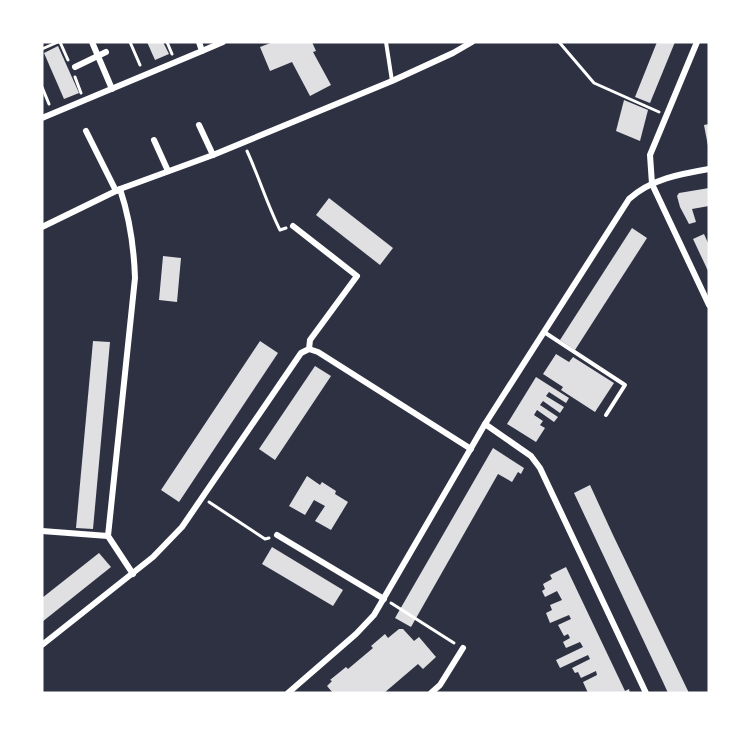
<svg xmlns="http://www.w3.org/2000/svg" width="751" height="735" viewBox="0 0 751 735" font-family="Jost,sans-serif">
<rect width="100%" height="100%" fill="#2d3142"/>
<g fill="#e0e0e3">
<polygon points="147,42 163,42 169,54 155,60"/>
<polygon points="273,42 312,42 316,51 313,52 331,85 310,96 292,62 270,71 260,47"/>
<polygon points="657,42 675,42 650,103 635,97"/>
<polygon points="58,46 79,93 64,99 44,53"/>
<polygon points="624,100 648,110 640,141 616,131"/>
<polygon points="709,124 709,146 708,146 704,125"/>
<polygon points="709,188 709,206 692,209 696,222 689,224 680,207 677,196 679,193"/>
<polygon points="329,198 393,248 380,265 316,215"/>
<polygon points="632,228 647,238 575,350 560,340"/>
<polygon points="704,234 709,245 709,273 693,239"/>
<polygon points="163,256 181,258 177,302 159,300"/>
<polygon points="93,341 110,342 93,529 76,528"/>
<polygon points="260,341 278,353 179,502 161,490"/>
<polygon points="556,354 569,362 573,357 614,383 595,412 561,390 563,387 543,374"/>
<polygon points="315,366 331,376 275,460 259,449"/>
<polygon points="536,377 569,398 566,403 549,392 546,396 564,407 560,413 543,401 540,405 558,417 554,422 537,410 534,415 543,421 540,425 545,428 536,442 507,424"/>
<polygon points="493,448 524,468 521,474 518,472 512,482 498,474 411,627 395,618"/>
<polygon points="307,476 320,485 322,482 336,491 335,494 348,502 331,530 315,521 325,506 314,500 305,515 289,506"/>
<polygon points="590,485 613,535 689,693 668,693 663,682 574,493"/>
<polygon points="272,547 343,590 333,606 262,564"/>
<polygon points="99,553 111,567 42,622 42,598"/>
<polygon points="566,567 625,691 629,689 630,693 588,693 583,682 597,675 596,671 581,678 578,672 575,673 572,668 590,659 588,655 560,668 556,660 583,647 580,642 566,648 563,642 570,638 568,634 564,636 558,625 571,619 569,615 550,623 546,613 552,610 550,605 562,600 557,591 545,597 542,591 545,589 543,584 552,579 550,575"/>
<polygon points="399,629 403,629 414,641 419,637 436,657 423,669 418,664 384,693 333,693 327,686 332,681 330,680 346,667 348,669 373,648 371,646 385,634 388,638"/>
</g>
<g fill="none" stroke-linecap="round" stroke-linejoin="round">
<g stroke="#fff" stroke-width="3">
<polyline points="60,42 68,60"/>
<polyline points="130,42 140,65"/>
<polyline points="167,42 172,54"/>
<polyline points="559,42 594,83 659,112"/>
<polyline points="42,49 58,42"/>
<polyline points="75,77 81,93"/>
<polyline points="42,87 49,104"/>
<path d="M247,151c12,26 20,53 33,79l6,-2"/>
<polyline points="209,502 265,539 269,538"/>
<polyline points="391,603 454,643"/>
</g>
<g stroke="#fff" stroke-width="4">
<polyline points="386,42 392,81"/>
<polyline points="544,332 625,385 606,415"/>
</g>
<g stroke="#fff" stroke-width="6">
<polyline points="92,42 112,89"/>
<polyline points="697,42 650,155 652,184 709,305"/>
<polyline points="202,51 223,42"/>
<polyline points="75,67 106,52"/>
<polyline points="42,118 202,51 199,42"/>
<polyline points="199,125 213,155"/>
<polyline points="86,131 116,191"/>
<polyline points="154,140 168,171"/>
<path d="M120,189c10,30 14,58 15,89l-27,258 25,38"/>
<polyline points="42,227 120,189 213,155 392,81 453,53 472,42"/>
<polyline points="309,349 318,352 471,449"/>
<polyline points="485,424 531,456 540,468 646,693"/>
<polyline points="42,531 108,536"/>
<polyline points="277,535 384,599"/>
<polyline points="42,645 153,557 182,527 301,353 309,349 310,340 357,276 293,226"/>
<path d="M288,693l68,-59 18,-19 111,-191 144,-225c22,-20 51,-25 80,-30"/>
<polyline points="431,693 440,685 463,648"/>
</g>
</g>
<rect width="751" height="735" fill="none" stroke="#ffffff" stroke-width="87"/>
</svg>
